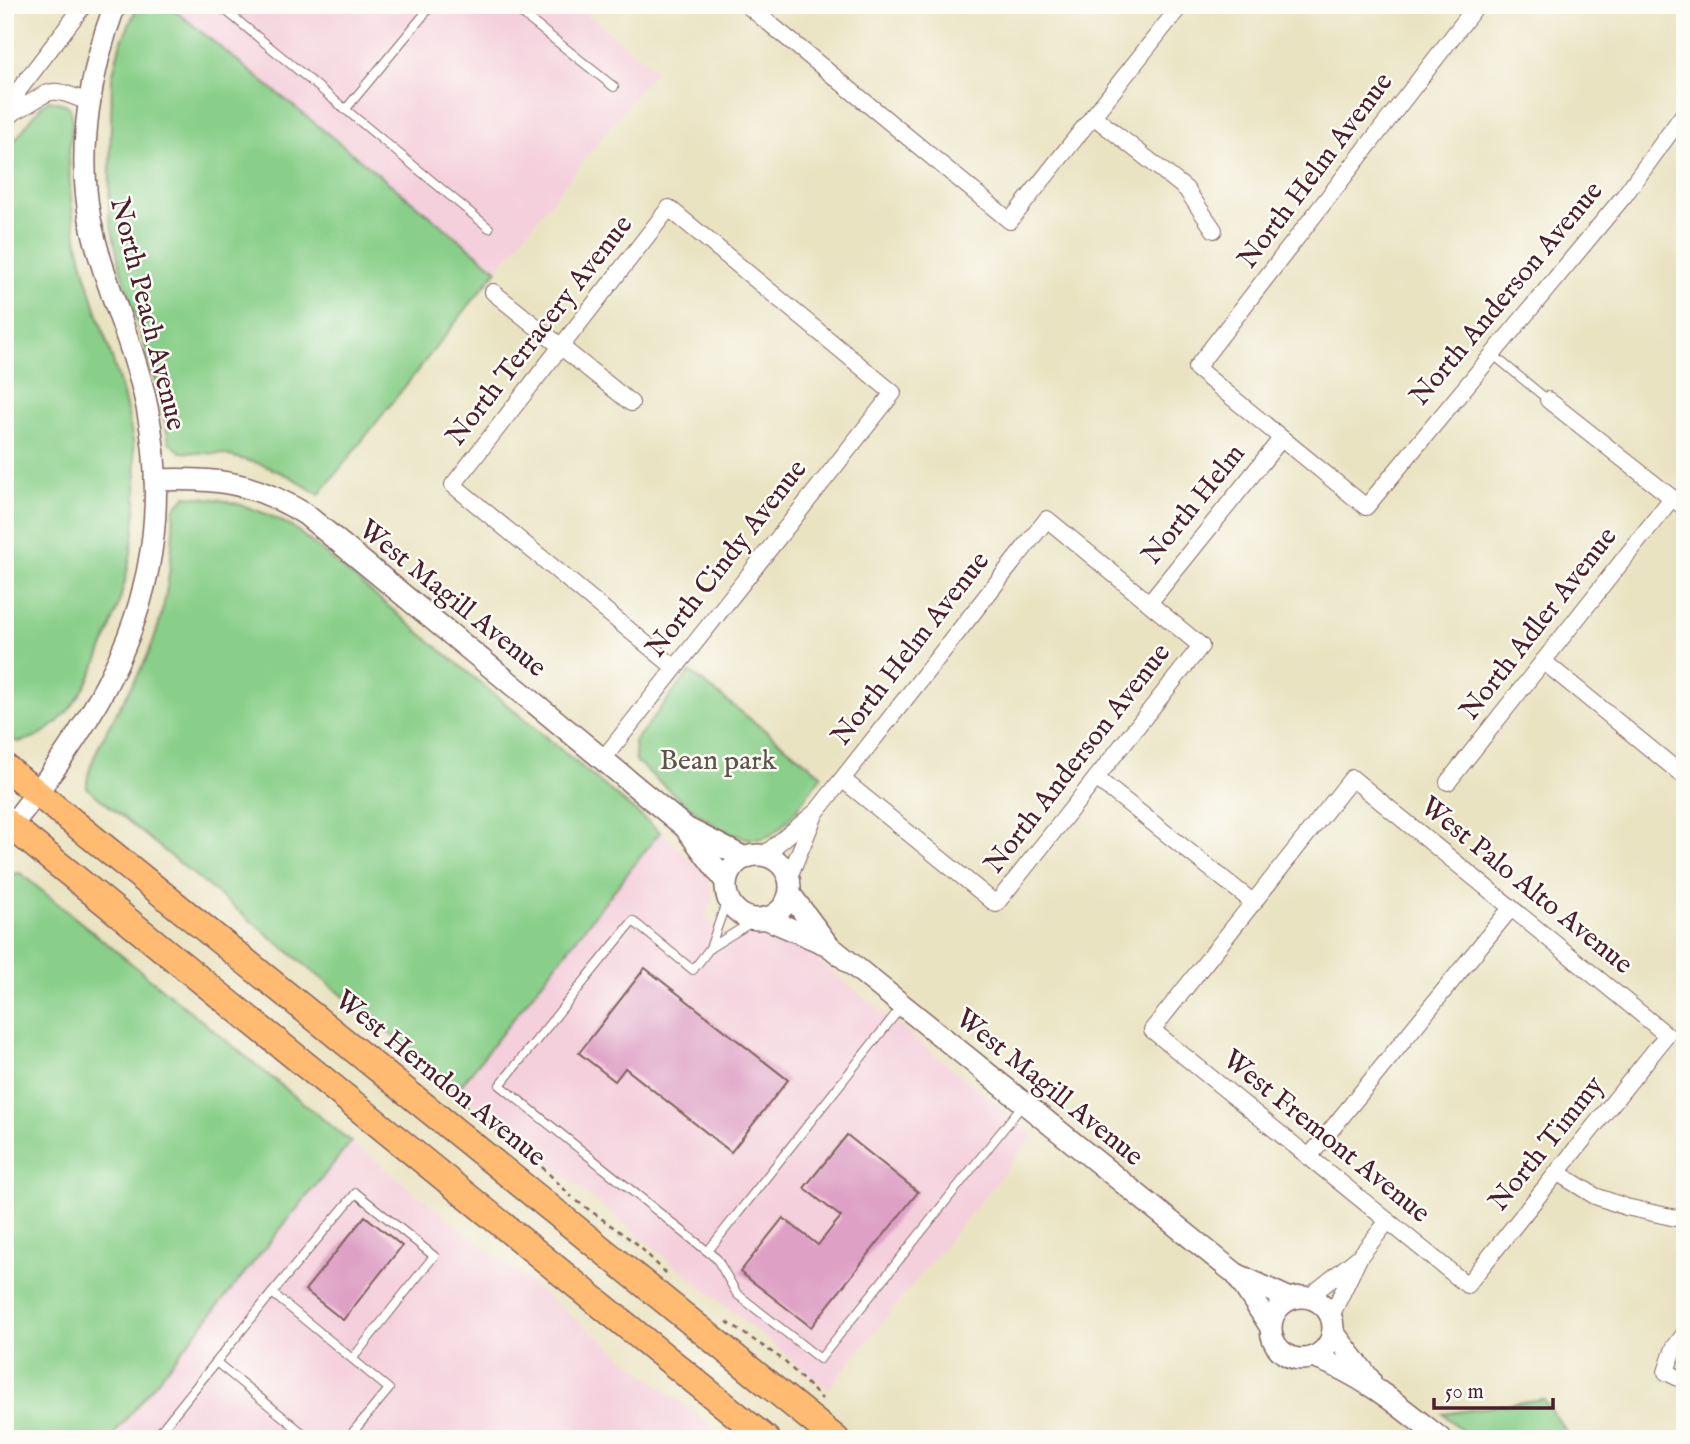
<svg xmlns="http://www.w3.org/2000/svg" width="1690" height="1444" viewBox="0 0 1690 1444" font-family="'IM FELL English',serif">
<rect width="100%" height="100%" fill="#fdfcf7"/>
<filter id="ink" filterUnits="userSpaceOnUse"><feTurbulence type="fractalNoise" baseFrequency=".0143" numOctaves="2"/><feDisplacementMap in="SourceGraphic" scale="14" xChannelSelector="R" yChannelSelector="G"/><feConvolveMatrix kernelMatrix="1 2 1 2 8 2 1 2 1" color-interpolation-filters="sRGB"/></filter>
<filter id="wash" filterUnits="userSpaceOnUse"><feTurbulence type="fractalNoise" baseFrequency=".00686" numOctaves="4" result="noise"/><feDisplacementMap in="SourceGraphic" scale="28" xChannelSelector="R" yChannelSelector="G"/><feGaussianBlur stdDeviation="1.57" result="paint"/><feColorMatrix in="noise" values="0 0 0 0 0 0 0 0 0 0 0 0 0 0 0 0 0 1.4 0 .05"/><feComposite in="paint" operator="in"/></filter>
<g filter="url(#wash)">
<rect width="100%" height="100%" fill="#eae3c2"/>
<g fill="#f4cfdc">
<polygon points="168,5 575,5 655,70 497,270"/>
<polygon points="660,832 708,875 713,898 704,918 734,942 756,928 782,931 1034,1135 828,1389 458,1089"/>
<polygon points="351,1142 721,1434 722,1439 110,1439"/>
</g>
<g fill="#89cf89" stroke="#6a775a" stroke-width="2">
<polygon points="138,5 168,5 497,270 319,495 291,477 261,464 222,454 181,452 169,442 158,388 121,271 109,215 112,78 120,45"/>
<path d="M49,100l16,4c4,3 5,3 6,8 3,13 -2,29 -2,42 0,27 2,53 7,79 10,54 31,105 46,158 28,97 13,187 -28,278 -14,31 -41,69 -77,73l-12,-10v-579l37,-48z"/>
<path d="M186,496c40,2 73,12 108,32l366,304 -202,257 -371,-301c-2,-32 46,-99 60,-131 21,-47 25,-98 27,-148z"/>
<path d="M690,672l132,103c-15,19 -30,45 -50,59 -36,25 -109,-50 -136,-73l-2,-19z"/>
<polygon points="20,873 351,1142 110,1439 5,1439 5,880 10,874"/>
<polygon points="1543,1399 1572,1439 1472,1439 1443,1414"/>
</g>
<g id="blocks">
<g fill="#dea1c5">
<polygon points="645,968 788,1080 731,1152 625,1068 615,1081 579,1053"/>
<polygon points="847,1135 918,1192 811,1327 740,1272 783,1218 818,1245 834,1225 841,1217 804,1188"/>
<polygon points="365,1216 402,1246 343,1320 305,1290"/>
</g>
</g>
</g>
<g filter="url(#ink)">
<use href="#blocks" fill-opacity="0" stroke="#826460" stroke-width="2"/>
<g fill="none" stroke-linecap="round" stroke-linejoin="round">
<defs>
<g id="service">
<polyline points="219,5 489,228"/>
<polyline points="511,5 614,87"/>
<polyline points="345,110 432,5"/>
<polyline points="1491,353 1548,400"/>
<polyline points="755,920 710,948 693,970 633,921 500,1085 717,1259 737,1294 820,1359 1024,1103"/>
<polyline points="710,948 728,897"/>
<polyline points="708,1251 902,1006"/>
<polyline points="272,1293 356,1193 434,1256 353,1358"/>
<polyline points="216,1362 272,1293 389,1389 347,1439"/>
<polyline points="154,1439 216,1362 310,1439"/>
</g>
<g id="minor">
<polyline points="747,5 1010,221 1181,5"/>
<polyline points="1477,5 1196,368 1366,507 1624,196 1685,112"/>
<path d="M14,112c40,-20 29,-29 76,-9"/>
<polyline points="1093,116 1186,189 1214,230"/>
<polyline points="5,122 14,112 18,91 84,5"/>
<polyline points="493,292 631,403"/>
<polyline points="1548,400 1685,508"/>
<polyline points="1149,603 1281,439"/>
<polyline points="1543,661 1685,777"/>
<polyline points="603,759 893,393 669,208 453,485 674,667"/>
<polyline points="1096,778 1254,903"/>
<polygon points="1352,778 1667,1035 1467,1285 1152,1030"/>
<polyline points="1448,782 1672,498"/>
<polyline points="764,855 817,811 1047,519 1201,646 996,904 842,779"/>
<polyline points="789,877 814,817"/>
<polyline points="1309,1157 1511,908"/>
<polyline points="1558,1173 1595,1196 1626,1207 1685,1220"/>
<polyline points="1309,1297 1360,1256 1388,1221"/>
<polyline points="1331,1316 1359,1258"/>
<polyline points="1685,1333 1674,1348 1666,1372 1685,1381"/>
</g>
<g id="tertiary">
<path d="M155,480c60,-2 97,1 150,34l381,314 59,30"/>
<polyline points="687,830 726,882"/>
<path d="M5,833c106,-129 176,-254 142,-426 -13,-64 -44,-124 -57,-188 -13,-70 0,-148 25,-214"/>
<circle cx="758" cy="887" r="32"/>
<polyline points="790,894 828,945"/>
<polyline points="765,918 828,945 1236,1274 1290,1299"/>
<polyline points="1236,1274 1270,1326"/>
<circle cx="1302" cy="1328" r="31"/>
<polyline points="1333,1332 1370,1380"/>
<path d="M1313,1357c49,17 88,50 128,82"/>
</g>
<g id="primary">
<polyline points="5,767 836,1439"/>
<polyline points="5,821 766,1439"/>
</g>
</defs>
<use href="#service" stroke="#826460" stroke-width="10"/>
<use href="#minor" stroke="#826460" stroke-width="18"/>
<use href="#tertiary" stroke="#826460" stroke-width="24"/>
<use href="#primary" stroke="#826460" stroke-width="29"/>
<g stroke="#826460" stroke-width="2.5" stroke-dasharray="5 5" stroke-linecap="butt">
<polyline points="456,1098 538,1163 572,1197"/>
<polyline points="577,1201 637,1244 667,1274"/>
<polyline points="727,1322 782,1359 822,1399"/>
<polyline points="723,1437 726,1439"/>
</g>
<use href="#service" stroke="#fff" stroke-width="8"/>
<use href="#minor" stroke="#fff" stroke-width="16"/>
<use href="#tertiary" stroke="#fff" stroke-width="21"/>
<use href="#primary" stroke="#ffbb71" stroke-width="26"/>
</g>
</g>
<g text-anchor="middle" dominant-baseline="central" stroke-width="5" stroke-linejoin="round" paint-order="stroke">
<g font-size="28" fill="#4a1f2b" stroke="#fdfcf7">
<text transform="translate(1316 171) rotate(-53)">North Helm Avenue</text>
<text transform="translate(1507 294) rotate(-50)">North Anderson Avenue</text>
<text transform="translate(147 314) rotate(76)">North Peach Avenue</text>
<text transform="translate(540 331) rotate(-52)">North Terracery Avenue</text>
<text transform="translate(1194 505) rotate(-51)">North Helm</text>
<text transform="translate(727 559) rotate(-52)">North Cindy Avenue</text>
<text transform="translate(452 599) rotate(39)">West Magill Avenue</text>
<text transform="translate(1539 624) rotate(-52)">North Adler Avenue</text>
<text transform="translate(911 649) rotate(-52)">North Helm Avenue</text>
<text transform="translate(1078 759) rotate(-52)">North Anderson Avenue</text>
<text transform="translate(1526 886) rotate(39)">West Palo Alto Avenue</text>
<text transform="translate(440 1079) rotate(39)">West Herndon Avenue</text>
<text transform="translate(1049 1088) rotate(39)">West Magill Avenue</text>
<text transform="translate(1326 1137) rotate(39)">West Fremont Avenue</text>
<text transform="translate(1547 1144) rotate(-51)">North Timmy</text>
</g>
<g font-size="28" fill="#5d5447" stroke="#fdfcf7">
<text x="718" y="761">Bean park</text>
</g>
</g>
<rect width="1690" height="1444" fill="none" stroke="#fdfcf7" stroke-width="28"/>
<path d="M1434 1398v10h119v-10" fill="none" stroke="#4a1f2b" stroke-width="3.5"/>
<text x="1445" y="1398" font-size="21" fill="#4a1f2b" stroke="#fdfcf7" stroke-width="5" paint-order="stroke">50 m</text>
</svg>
